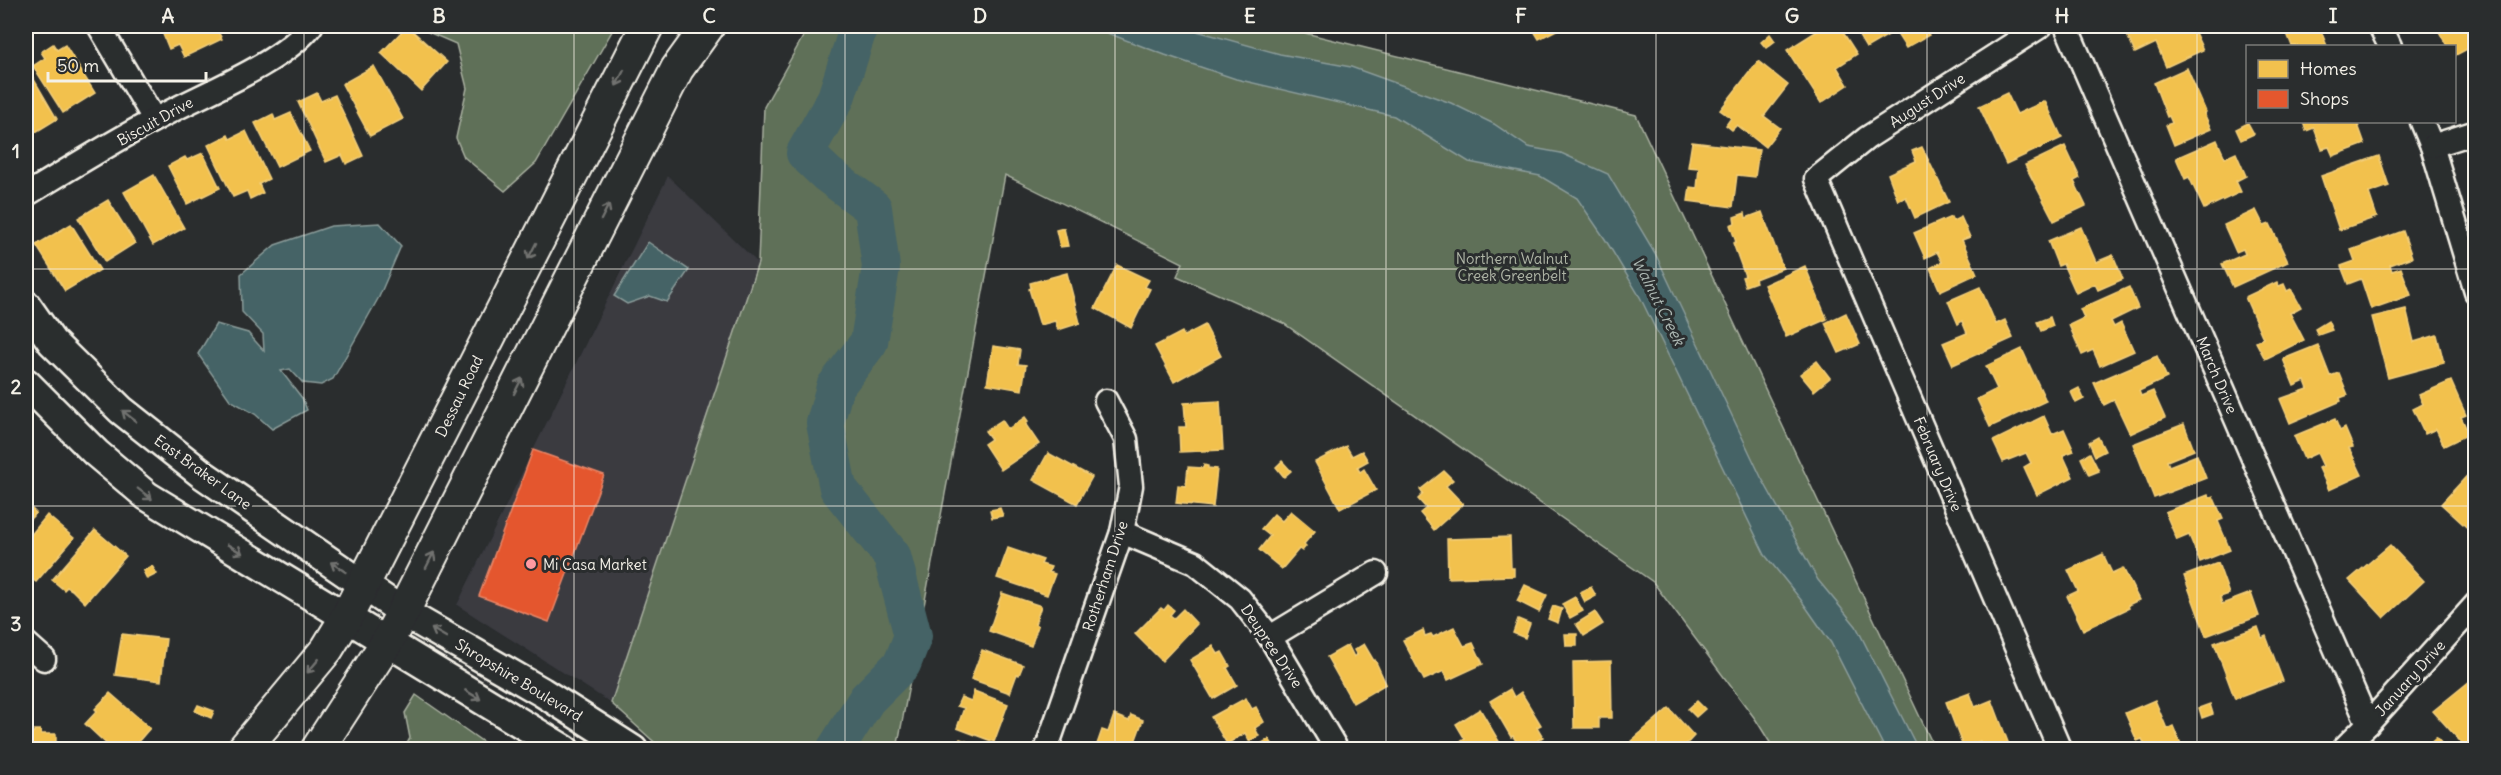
<svg xmlns="http://www.w3.org/2000/svg" width="2501" height="775" viewBox="0 0 2501 775" font-family="Delius,sans-serif">
<rect width="100%" height="100%" fill="#2a2d2e"/>
<filter id="ink" filterUnits="userSpaceOnUse"><feTurbulence type="fractalNoise" baseFrequency=".0167" numOctaves="2"/><feDisplacementMap in="SourceGraphic" scale="12" xChannelSelector="R" yChannelSelector="G"/><feConvolveMatrix kernelMatrix="1 2 1 2 8 2 1 2 1" color-interpolation-filters="sRGB"/></filter>
<g filter="url(#ink)">
<polygon fill="#3a3a41" points="668,176 758,263 611,703 457,605"/>
<g fill="#5e6f58" stroke="#a9b0a0" stroke-width="1.5">
<polygon points="421,26 615,26 536,163 505,191 464,157 456,138 467,88 456,44 421,29"/>
<polygon points="809,26 1277,26 1636,115 1935,749 1774,749 1756,720 1653,582 1283,323 1177,276 1183,263 1005,175 897,749 662,749 611,703 758,263 764,107"/>
<polygon points="416,695 493,749 404,749 410,738 405,713"/>
</g>
<g fill="#456466" stroke="#8b9c9a" stroke-width="1.5">
<polygon points="1089,26 1179,26 1280,54 1351,67 1451,103 1494,124 1528,147 1561,153 1608,174 1655,253 1761,477 1818,580 1856,626 1918,749 1885,749 1831,643 1801,600 1765,555 1640,297 1605,239 1577,198 1540,176 1469,162 1394,116 1236,79 1165,55"/>
<polygon points="380,223 401,246 379,297 333,379 321,385 303,383 290,369 281,371 302,398 307,410 272,429 255,414 230,400 198,354 216,324 248,333 264,351 263,334 242,312 241,274 275,245 331,226"/>
<polygon points="648,242 689,270 667,302 650,296 627,304 614,296"/>
</g>
<g fill="#f2c14e" stroke="#f3cf7c" stroke-width="1.5">
<polygon points="164,26 215,26 222,39 184,57 178,45 169,49 160,27"/>
<polygon points="407,26 447,62 421,91 381,53"/>
<polygon points="1531,26 1564,26 1539,39"/>
<polygon points="1825,26 1839,26 1857,54 1837,67 1848,85 1821,103 1787,50"/>
<polygon points="1853,26 1923,26 1929,35 1906,48 1895,31 1866,48"/>
<polygon points="2123,26 2192,26 2203,50 2166,67 2156,43 2135,53"/>
<polygon points="2284,26 2319,26 2327,46 2292,46"/>
<polygon points="2436,26 2470,26 2466,27 2475,45 2454,56 2454,46 2447,46"/>
<polygon points="1770,34 1775,41 1766,48 1761,42"/>
<polygon points="53,44 57,50 65,45 95,93 63,113 33,66 45,58 41,52"/>
<polygon points="1758,61 1788,85 1764,116 1780,128 1765,147 1737,125 1732,130 1726,125 1731,118 1720,110"/>
<polygon points="374,66 403,119 370,136 342,84"/>
<polygon points="2187,68 2206,112 2204,113 2211,129 2174,145 2166,125 2172,123 2169,116 2167,117 2154,83"/>
<polygon points="26,76 27,79 32,76 57,119 26,138"/>
<polygon points="317,93 321,101 335,95 363,156 346,164 342,155 326,162 298,102"/>
<polygon points="2007,93 2017,114 2045,101 2062,138 2006,164 1979,106"/>
<polygon points="291,113 310,151 277,167 255,123 273,114 275,120"/>
<polygon points="2303,122 2357,122 2365,144 2333,156 2329,147 2322,149 2314,128 2306,131"/>
<polygon points="2248,123 2254,134 2241,140 2236,129"/>
<polygon points="246,131 269,179 259,184 263,193 250,199 247,191 233,197 208,145 228,135 230,139"/>
<polygon points="2217,140 2225,158 2236,153 2246,176 2236,181 2241,192 2204,209 2189,177 2185,179 2176,158"/>
<polygon points="1692,142 1759,150 1755,177 1737,175 1733,207 1688,201 1690,187 1697,188 1699,168 1688,167"/>
<polygon points="2065,146 2080,178 2074,181 2086,206 2054,221 2025,165"/>
<polygon points="1922,147 1949,202 1915,218 1906,197 1898,201 1888,174 1916,161 1912,151"/>
<polygon points="203,153 220,188 187,204 168,166 185,157 187,160"/>
<polygon points="2379,156 2389,186 2369,193 2377,217 2339,230 2321,176"/>
<polygon points="154,175 184,228 153,245 124,192"/>
<polygon points="108,200 135,243 105,262 78,218"/>
<polygon points="2256,210 2264,226 2270,224 2288,262 2233,287 2222,264 2245,254 2243,249 2236,252 2224,225"/>
<polygon points="1762,212 1783,268 1755,279 1756,282 1745,286 1742,277 1745,276 1733,243 1736,242 1730,225 1735,223 1734,217 1745,213 1746,218"/>
<polygon points="1951,217 1953,221 1961,217 1970,237 1962,240 1977,274 1940,291 1930,268 1942,262 1937,252 1925,258 1914,233"/>
<polygon points="71,224 100,270 65,291 36,245"/>
<polygon points="2081,227 2096,262 2113,255 2123,279 2098,290 2095,284 2076,293 2063,264 2058,266 2048,241"/>
<polygon points="1064,228 1068,246 1060,247 1056,230"/>
<polygon points="2403,231 2412,257 2390,265 2392,271 2401,268 2411,295 2371,309 2361,279 2348,284 2341,266 2355,261 2351,250"/>
<polygon points="1117,265 1149,280 1145,287 1150,289 1131,328 1095,308"/>
<polygon points="1805,266 1827,319 1786,337 1764,285"/>
<polygon points="1067,273 1080,323 1058,330 1055,321 1040,325 1029,289 1031,288 1030,283"/>
<polygon points="2277,282 2279,286 2284,284 2287,291 2291,289 2301,307 2290,313 2304,340 2265,359 2256,342 2263,338 2245,297"/>
<polygon points="1980,287 1996,324 2005,320 2013,338 1953,365 1943,343 1967,333 1962,321 1958,324 1948,301"/>
<polygon points="2129,287 2138,308 2111,321 2114,327 2121,323 2134,351 2100,366 2093,350 2082,355 2069,325 2084,318 2080,309"/>
<polygon points="2406,309 2414,342 2437,335 2444,363 2388,378 2372,317"/>
<polygon points="1846,313 1860,344 1839,353 1825,323"/>
<polygon points="2050,317 2053,326 2041,331 2037,322"/>
<polygon points="2328,321 2332,330 2318,335 2315,329"/>
<polygon points="1205,325 1221,356 1174,382 1155,346 1182,332 1184,336"/>
<polygon points="2318,345 2330,376 2339,373 2348,395 2340,398 2341,401 2290,423 2280,399 2308,389 2305,381 2294,386 2283,359"/>
<polygon points="993,346 1020,350 1018,364 1026,365 1022,390 987,384"/>
<polygon points="2022,349 2046,401 1990,427 1977,399 1997,389 1986,366"/>
<polygon points="2157,356 2167,378 2139,391 2141,396 2153,391 2165,418 2130,434 2114,400 2104,405 2094,383"/>
<polygon points="1817,361 1830,378 1814,391 1800,374"/>
<polygon points="2451,381 2466,415 2461,417 2469,434 2444,446 2436,429 2425,434 2413,409 2423,404 2419,395"/>
<polygon points="2079,388 2084,399 2076,403 2071,392"/>
<polygon points="1220,401 1223,450 1180,452 1179,427 1186,427 1184,403"/>
<polygon points="2044,416 2052,434 2064,429 2074,451 2063,455 2073,477 2037,495 2024,467 2031,463 2026,453 2003,462 1993,441"/>
<polygon points="1025,417 1028,421 1026,425 1039,444 1001,470 984,444 991,439 985,431 1002,420 1008,429"/>
<polygon points="2335,419 2340,431 2345,428 2353,447 2349,448 2362,475 2329,490 2319,468 2323,466 2317,453 2304,459 2294,436"/>
<polygon points="2184,424 2194,450 2167,461 2169,466 2197,455 2206,478 2154,498 2133,444"/>
<polygon points="2098,437 2105,451 2095,456 2089,442"/>
<polygon points="1346,446 1352,456 1362,451 1368,461 1357,467 1360,472 1364,469 1376,490 1340,509 1315,462"/>
<polygon points="1048,453 1092,477 1077,504 1033,480"/>
<polygon points="2090,453 2099,471 2089,475 2081,458"/>
<polygon points="1282,461 1291,471 1284,477 1276,467"/>
<polygon points="1204,465 1208,466 1208,468 1217,469 1213,507 1176,503 1178,485 1186,486 1188,467 1203,468"/>
<polygon points="2476,466 2476,532 2474,534 2441,504"/>
<polygon points="1444,471 1453,480 1446,486 1463,504 1434,530 1420,513 1426,508 1418,499 1423,494 1420,490"/>
<polygon points="2208,495 2209,498 2213,496 2223,519 2218,521 2230,550 2200,562 2189,535 2177,540 2165,512"/>
<polygon points="26,503 36,513 26,523"/>
<polygon points="1000,508 1003,516 992,518 990,510"/>
<polygon points="1291,511 1315,531 1304,544 1306,546 1302,551 1299,549 1282,569 1259,550 1270,536 1261,529 1274,514 1282,521"/>
<polygon points="47,515 74,538 36,582 26,575 26,541"/>
<polygon points="95,530 126,556 85,603 72,590 67,587 64,590 52,580"/>
<polygon points="1510,537 1511,568 1514,568 1514,576 1448,578 1447,539"/>
<polygon points="2390,545 2424,581 2384,618 2349,580"/>
<polygon points="1008,548 1043,560 1041,564 1051,567 1049,572 1055,574 1047,595 997,578"/>
<polygon points="2103,554 2112,573 2123,568 2139,600 2128,605 2129,608 2083,630 2067,596 2078,591 2068,570"/>
<polygon points="2218,563 2229,594 2220,597 2222,604 2251,593 2259,616 2206,636 2184,576"/>
<polygon points="152,566 157,574 147,579 143,571"/>
<polygon points="1525,585 1547,595 1539,612 1517,601"/>
<polygon points="1591,587 1596,596 1585,602 1580,592"/>
<polygon points="1002,593 1041,606 1035,624 1038,626 1031,646 989,631"/>
<polygon points="1575,597 1583,611 1570,618 1562,604"/>
<polygon points="1168,605 1174,610 1170,615 1174,618 1183,609 1197,624 1162,661 1135,634 1161,608 1164,610"/>
<polygon points="1553,606 1562,609 1558,623 1548,619"/>
<polygon points="1595,612 1603,624 1584,636 1576,624"/>
<polygon points="1518,619 1530,624 1525,638 1513,633"/>
<polygon points="1454,627 1464,646 1473,643 1483,664 1448,680 1444,671 1424,680 1403,640 1423,630 1425,636 1431,634 1433,637"/>
<polygon points="2258,627 2262,638 2266,636 2283,681 2235,699 2214,643"/>
<polygon points="122,634 166,639 161,681 115,675"/>
<polygon points="1565,634 1577,634 1577,646 1566,646"/>
<polygon points="1364,644 1374,661 1375,660 1386,684 1353,703 1327,657 1348,645 1354,657 1357,655 1354,650"/>
<polygon points="1213,646 1218,654 1222,652 1230,666 1227,668 1237,685 1213,699 1190,660"/>
<polygon points="982,650 1023,665 1019,675 1017,674 1010,693 971,679"/>
<polygon points="1611,661 1612,718 1599,718 1599,728 1574,728 1573,662"/>
<polygon points="2476,676 2476,747 2468,750 2433,711"/>
<polygon points="1510,689 1514,697 1521,692 1541,725 1537,727 1543,737 1538,740 1541,743 1531,750 1519,750 1515,742 1516,741 1513,736 1511,737 1490,701"/>
<polygon points="974,691 1008,704 994,742 957,728 964,708 957,706 961,697 971,701"/>
<polygon points="110,693 150,728 131,750 113,750 85,724 97,711 95,709"/>
<polygon points="1970,693 1975,707 1992,700 2011,750 1983,750 1980,741 1963,747 1946,702"/>
<polygon points="1246,698 1252,709 1256,707 1264,722 1255,728 1259,736 1249,741 1245,733 1227,744 1211,717"/>
<polygon points="2155,700 2167,729 2173,726 2181,745 2178,746 2179,750 2142,750 2141,746 2145,745 2142,739 2137,741 2125,713"/>
<polygon points="1697,701 1705,709 1696,717 1688,709"/>
<polygon points="2210,704 2213,714 2202,718 2199,708"/>
<polygon points="198,705 214,711 211,718 195,711"/>
<polygon points="1669,708 1694,736 1681,750 1648,750 1646,747 1638,750 1631,741"/>
<polygon points="1480,709 1504,750 1448,750 1465,739 1456,724"/>
<polygon points="1114,715 1129,721 1131,715 1143,720 1132,750 1095,750 1102,730 1108,732"/>
<polygon points="34,730 40,730 41,734 56,734 56,750 26,750 26,732 34,732"/>
<polygon points="2436,737 2447,750 2422,750"/>
<polygon points="960,739 991,750 957,750"/>
<polygon points="1269,739 1276,750 1259,750 1257,746"/>
</g>
<polygon fill="#e4572e" stroke="#e98566" stroke-width="1.5" points="533,450 604,475 549,622 479,596"/>
<g fill="none" stroke-linecap="round" stroke-linejoin="round">
<polyline stroke="#456466" stroke-width="38" points="835,750 867,699 902,664 913,636 892,556 838,488 825,423 835,387 869,342 881,267 873,208 827,174 805,153 836,98 859,26"/>
<defs>
<g id="minor">
<polyline points="99,26 154,119"/>
<polyline points="2041,26 1867,138 1816,179 2060,750"/>
<polyline points="2066,26 2368,724"/>
<polyline points="2380,26 2390,46"/>
<polyline points="2422,122 2432,146 2476,292"/>
<polyline points="2432,146 2476,132"/>
<path d="M26,195c43,-26 86,-53 130,-76 45,-25 124,-54 155,-93"/>
<polyline points="1122,532 1195,563 1240,599 1270,637 1337,750"/>
<polyline points="1270,637 1376,573"/>
<polyline points="26,643 44,659"/>
<polyline points="1046,750 1122,532 1131,486 1126,439 1106,401"/>
<polyline points="2342,750 2368,724 2476,604"/>
</g>
<g id="tertiary">
<polyline points="26,305 52,342 121,410 202,474 403,612 542,692 633,750"/>
<polyline points="26,383 96,453 147,496 565,750"/>
</g>
<g id="secondary">
<polyline points="243,750 327,649 346,618 647,26"/>
<polyline points="317,750 387,642 403,612 677,69 708,26"/>
</g>
</defs>
<use href="#minor" stroke="#f4f1e8" stroke-width="27"/>
<use href="#tertiary" stroke="#f4f1e8" stroke-width="33"/>
<use href="#secondary" stroke="#f4f1e8" stroke-width="36"/>
<use href="#minor" stroke="#2a2d2e" stroke-width="22"/>
<use href="#tertiary" stroke="#2a2d2e" stroke-width="28"/>
<use href="#secondary" stroke="#2a2d2e" stroke-width="32"/>
</g>
<defs><path id="oneway-shaft" d="M-6 0H5M1.5-3L5.5 0L1.5 3" fill="none" stroke-width="1.6" stroke-linecap="round" stroke-linejoin="round" transform="scale(1.5)"/></defs>
<g stroke="#71726f">
<use href="#oneway-shaft" transform="translate(620 78) rotate(117)"/>
<use href="#oneway-shaft" transform="translate(605 212) rotate(-63)"/>
<use href="#oneway-shaft" transform="translate(532 251) rotate(117)"/>
<use href="#oneway-shaft" transform="translate(518 386) rotate(-63)"/>
<use href="#oneway-shaft" transform="translate(129 416) rotate(-142)"/>
<use href="#oneway-shaft" transform="translate(145 494) rotate(37)"/>
<use href="#oneway-shaft" transform="translate(235 549) rotate(31)"/>
<use href="#oneway-shaft" transform="translate(430 560) rotate(-63)"/>
<use href="#oneway-shaft" transform="translate(338 567) rotate(-146)"/>
<use href="#oneway-shaft" transform="translate(439 633) rotate(-150)"/>
<use href="#oneway-shaft" transform="translate(313 666) rotate(130)"/>
<use href="#oneway-shaft" transform="translate(473 695) rotate(31)"/>
</g>
</g>
<path fill="none" stroke="#f4f1e8" stroke-width="1.5" stroke-opacity="0.55" d="M304,26v724M574,26v724M845,26v724M1115,26v724M1386,26v724M1656,26v724M1927,26v724M2197,26v724M26,269h2450M26,506h2450"/>
<circle fill="#ff9aa2" stroke="#2a2d2e" stroke-width="2" cx="531" cy="564" r="6"/>
<g text-anchor="middle" dominant-baseline="central" stroke-width="6" stroke-linejoin="round" paint-order="stroke">
<g font-size="15" fill="#f4f1e8" stroke="#2a2d2e">
<text transform="translate(1927 100) rotate(-33)">August Drive</text>
<text transform="translate(155 121) rotate(-29)">Biscuit Drive</text>
<text transform="translate(2217 375) rotate(67)">March Drive</text>
<text transform="translate(459 396) rotate(-64)">Dessau Road</text>
<text transform="translate(1938 464) rotate(67)">February Drive</text>
<text transform="translate(203 472) rotate(36)">East Braker Lane</text>
<text transform="translate(1105 576) rotate(-72)">Rotherham Drive</text>
<text transform="translate(1272 646) rotate(56)">Deupree Drive</text>
<text transform="translate(2410 678) rotate(-48)">January Drive</text>
<text transform="translate(519 680) rotate(31)">Shropshire Boulevard</text>
</g>
<g font-size="15" fill="#b0b6a7" stroke="#2a2d2e">
<text x="1512" y="258">Northern Walnut<tspan x="1512" dy="17">Creek Greenbelt</tspan></text>
</g>
<g font-size="15" fill="#f4f1e8" stroke="#2a2d2e" text-anchor="start">
<text x="543" y="564">Mi Casa Market</text>
</g>
<g font-size="16" font-style="italic" fill="#aeb9b4" stroke="#2a2d2e">
<text transform="translate(1659 301) rotate(63)">Walnut Creek</text>
</g>
</g>
<rect width="2501" height="775" fill="none" stroke="#2a2d2e" stroke-width="66"/>
<rect x="2246" y="45" width="210" height="78" fill="#2a2d2e" stroke="#7b7b78" stroke-width="1.5"/>
<rect x="2258" y="60" width="30" height="18" fill="#f2c14e" stroke="#7b7b78" stroke-width="1.5"/>
<text x="2300" y="75" font-size="18" fill="#f4f1e8">Homes</text>
<rect x="2258" y="90" width="30" height="18" fill="#e4572e" stroke="#7b7b78" stroke-width="1.5"/>
<text x="2300" y="105" font-size="18" fill="#f4f1e8">Shops</text>
<path d="M48 72v9h158v-9" fill="none" stroke="#f4f1e8" stroke-width="3"/>
<text x="57" y="72" font-size="18" fill="#f4f1e8" stroke="#2a2d2e" stroke-width="4.5" paint-order="stroke">50 m</text>
<rect x="33" y="33" width="2435" height="709" fill="none" stroke="#f4f1e8" stroke-width="2"/>
<g font-size="20" text-anchor="middle" font-weight="bold" fill="#f4f1e8">
<text x="168" y="23">A</text>
<text x="439" y="23">B</text>
<text x="709" y="23">C</text>
<text x="980" y="23">D</text>
<text x="1250" y="23">E</text>
<text x="1521" y="23">F</text>
<text x="1792" y="23">G</text>
<text x="2062" y="23">H</text>
<text x="2333" y="23">I</text>
<text x="16" y="158">1</text>
<text x="16" y="394">2</text>
<text x="16" y="631">3</text>
</g>
</svg>
